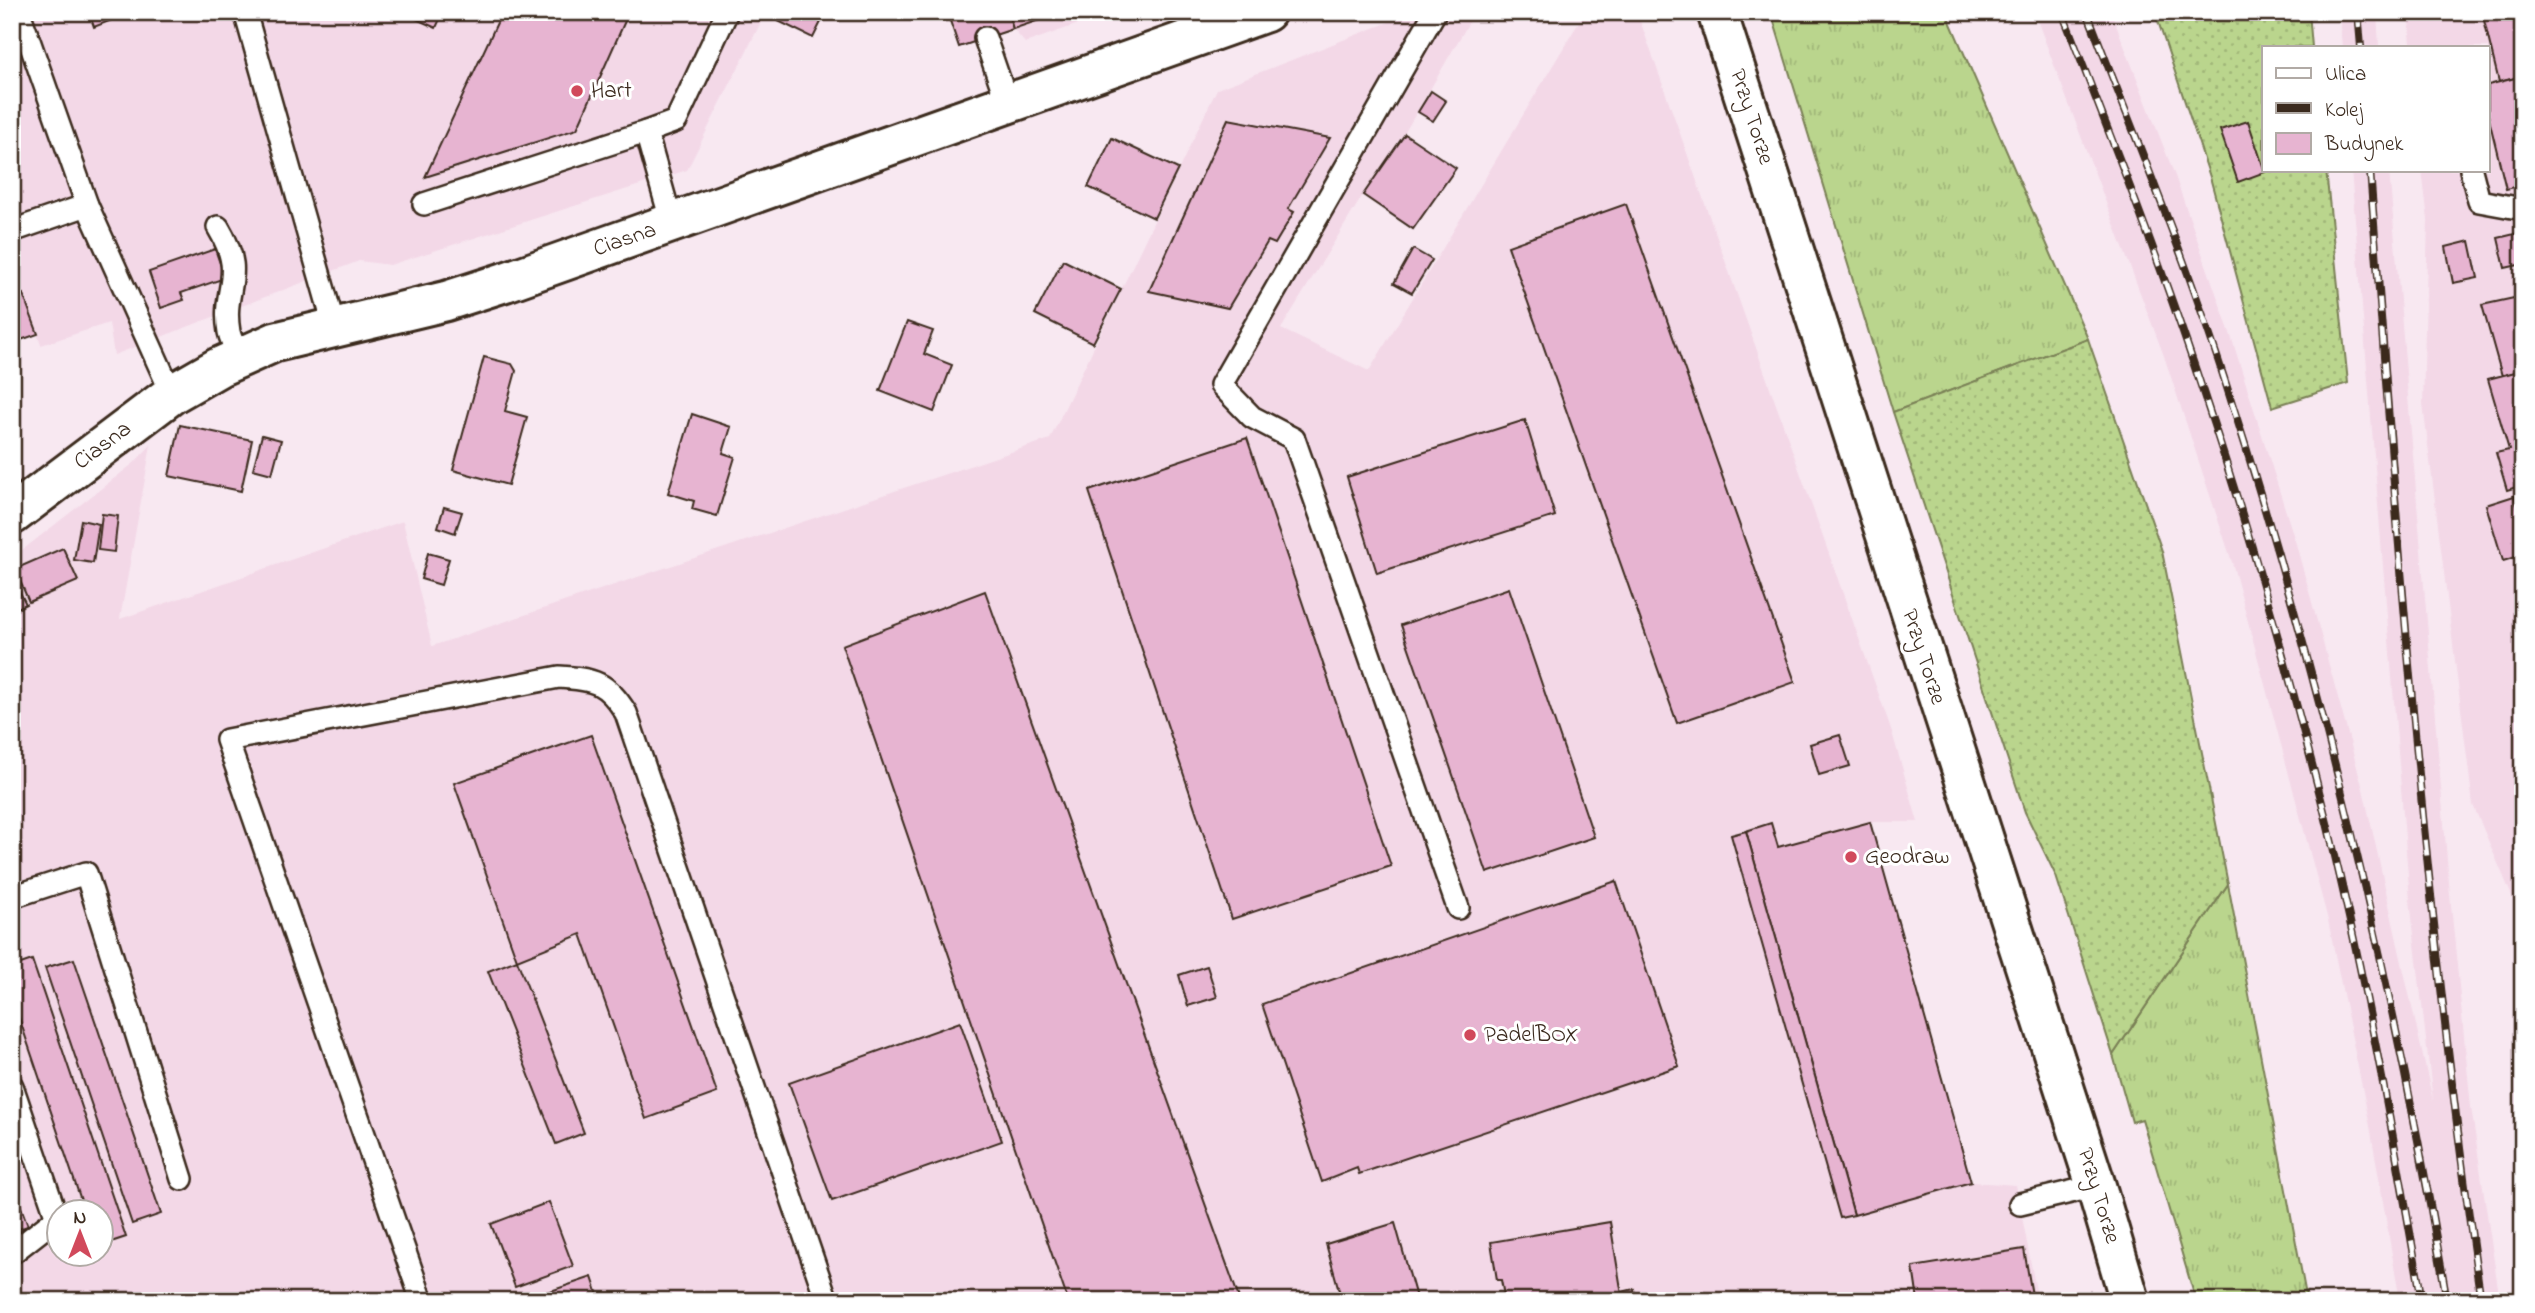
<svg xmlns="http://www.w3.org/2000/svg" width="2535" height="1313" viewBox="0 0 2535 1313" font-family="'Indie Flower',sans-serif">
<defs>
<pattern id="grass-tufts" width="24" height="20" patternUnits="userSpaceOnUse" patternTransform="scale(1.75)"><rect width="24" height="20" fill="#bad58d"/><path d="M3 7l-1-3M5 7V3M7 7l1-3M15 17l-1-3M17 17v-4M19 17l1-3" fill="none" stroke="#a1b779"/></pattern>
<pattern id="garden-dots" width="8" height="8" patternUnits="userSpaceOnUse" patternTransform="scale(1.75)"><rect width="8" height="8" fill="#bad58d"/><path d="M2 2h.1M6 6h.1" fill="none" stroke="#a1b779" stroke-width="1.8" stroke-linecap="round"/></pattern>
</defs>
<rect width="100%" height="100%" fill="#f8e8f1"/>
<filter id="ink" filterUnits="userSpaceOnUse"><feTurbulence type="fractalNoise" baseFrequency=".0143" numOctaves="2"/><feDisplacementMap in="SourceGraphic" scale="14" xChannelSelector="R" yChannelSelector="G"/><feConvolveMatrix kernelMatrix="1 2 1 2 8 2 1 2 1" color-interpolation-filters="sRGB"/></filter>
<g filter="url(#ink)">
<g fill="#f3d8e7" fill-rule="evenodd">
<polygon points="12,12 766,12 687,170 390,265 359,261 114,355 109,323 41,345 24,295 12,298"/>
<polygon points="947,12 1112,12 1025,43 1013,29 959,47"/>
<path d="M1415,12h60l-71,122 -41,61 -82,134 88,42 216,-359h52l254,717 27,93h-48l101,360 45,3 22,116h-2023l-3,-10v-733l122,-95 17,-18 -31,174 283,-98 29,125 618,-207 167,-350zM60,1212h42v42h-42z"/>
<polygon points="2034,12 2111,12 2175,176 2231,336 2296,544 2363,789 2433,1101 2410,900 2351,170 2389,170 2450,895 2471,1107 2500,1301 2400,1301 2370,1126 2328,920 2232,562 2164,356"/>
<polygon points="2339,12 2377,12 2379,47 2342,47"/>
<polygon points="2409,12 2523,12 2523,922 2473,805 2423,405 2428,220 2422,170 2488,170 2488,47 2411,47"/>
</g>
<g fill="url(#grass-tufts)" stroke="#7a8056" stroke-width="2">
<polygon points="1771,12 1946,12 2088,339 1893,412"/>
<polygon points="2228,884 2307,1301 2196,1301 2142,1119 2132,1122 2113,1055"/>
</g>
<g fill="url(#garden-dots)" stroke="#7a8056" stroke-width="2">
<polygon points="2155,12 2309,12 2312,47 2264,47 2264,170 2326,170 2348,383 2272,407 2210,177"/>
<polygon points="2088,339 2162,551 2228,884 2113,1055 2056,876 2025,812 1893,412"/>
</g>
<g fill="#e7b4d1" stroke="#3b2a1e" stroke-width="2">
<polygon points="89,12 115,12 117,18 94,27"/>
<polygon points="401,12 443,12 436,28"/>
<polygon points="502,12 629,12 577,129 425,177"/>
<polygon points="775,12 826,12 813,38 772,18"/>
<polygon points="947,12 1008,12 1013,29 959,47"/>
<polygon points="1008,12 1063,12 1013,29"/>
<polygon points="2482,12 2523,12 2523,76 2499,82"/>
<polygon points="2523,76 2523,185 2506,189 2488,115 2488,85"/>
<polygon points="1431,91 1446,101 1433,121 1418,112"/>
<polygon points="1228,119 1330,138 1288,209 1294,212 1275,244 1268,241 1228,308 1149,291"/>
<polygon points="2248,121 2265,172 2238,182 2220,130"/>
<polygon points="1405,134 1456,168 1413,229 1363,195"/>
<polygon points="1112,138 1178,169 1154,218 1088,187"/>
<polygon points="1626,204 1795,682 1677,723 1508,246"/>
<polygon points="2523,232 2523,264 2505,268 2498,238"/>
<polygon points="2470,241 2478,278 2453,283 2446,247"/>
<polygon points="215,249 225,278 181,293 184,300 161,308 149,272"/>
<polygon points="1413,249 1432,260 1412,293 1394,283"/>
<polygon points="1063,260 1121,289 1093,343 1035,314"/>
<polygon points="23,294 38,334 12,343 12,298"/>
<polygon points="2523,296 2523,370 2502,376 2482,305"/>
<polygon points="907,322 933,331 924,354 952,365 934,412 880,391"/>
<polygon points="484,357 512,364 516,371 505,411 527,417 508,485 453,470"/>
<polygon points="2523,370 2523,485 2507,490 2496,453 2509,450 2488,379"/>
<polygon points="692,414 731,427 723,453 735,457 717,516 692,509 694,501 668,493"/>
<polygon points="1525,420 1555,516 1377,573 1347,477"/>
<polygon points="180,425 252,440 241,491 169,476"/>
<polygon points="262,435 281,440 272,474 253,469"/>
<polygon points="1247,438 1391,866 1232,919 1089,491"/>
<polygon points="2523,494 2523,525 2514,496"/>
<polygon points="2514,496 2523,525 2523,555 2503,561 2486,505"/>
<polygon points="444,507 462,512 455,533 438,527"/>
<polygon points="102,514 118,516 114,552 98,550"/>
<polygon points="81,520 99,524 93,563 74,560"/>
<polygon points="63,548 78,581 29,602 15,569"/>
<polygon points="428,553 449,559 441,585 421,579"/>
<polygon points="12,577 26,604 12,611"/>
<polygon points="1509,588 1594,837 1487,873 1401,625"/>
<polygon points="985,591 1240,1301 1068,1301 842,645"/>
<polygon points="591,735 717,1093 646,1119 581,934 517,960 454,783"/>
<polygon points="1840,735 1850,766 1819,775 1810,744"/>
<polygon points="1870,822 1971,1182 1854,1215 1746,831 1771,823 1778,847"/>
<polygon points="1746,831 1854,1215 1840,1218 1731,835"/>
<polygon points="1616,881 1679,1066 1359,1174 1357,1168 1322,1182 1262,1004"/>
<polygon points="74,959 161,1214 132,1224 45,968"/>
<polygon points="32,960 126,1237 102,1245 102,1212 85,1212 12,997 12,967"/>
<polygon points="517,960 584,1133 556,1144 488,971"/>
<polygon points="1207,966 1217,997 1188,1006 1179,975"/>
<polygon points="960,1022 1002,1141 832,1201 789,1083"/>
<polygon points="12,1182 28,1226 12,1231"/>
<polygon points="549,1202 573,1266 515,1287 491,1224"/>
<polygon points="1610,1222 1623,1301 1505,1301 1501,1280 1497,1280 1491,1242"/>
<polygon points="1395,1223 1417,1301 1342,1301 1326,1244"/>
<polygon points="2024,1249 2033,1301 1918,1301 1913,1267"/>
<polygon points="592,1277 600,1301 521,1301"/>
<polygon points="1634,1289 1636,1301 1623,1301 1622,1292"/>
</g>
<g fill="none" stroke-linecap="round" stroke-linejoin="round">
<defs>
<g id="service">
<polyline points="19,12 87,205 172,394"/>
<polyline points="245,12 335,329"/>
<polyline points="1435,12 1221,385 1252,417 1294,439 1458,908"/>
<polyline points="985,38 1008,105"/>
<polyline points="2471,170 2479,201 2523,209"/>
<polyline points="424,204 646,132"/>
<polyline points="672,224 646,132 676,121 727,12"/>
<path d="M218,227c30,50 3,60 11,105 2,9 7,18 11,26"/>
<polyline points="12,231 87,205"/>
<polyline points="12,897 86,873 182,1179"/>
<polyline points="12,1086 57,1218 12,1253"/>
<polyline points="2020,1204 2096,1186"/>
<path d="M422,1301l-195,-561 332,-63c35,2 48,5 67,36l201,588"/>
</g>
<polyline id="minor" points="12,515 172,394 219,367 275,342 446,301 505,282 1266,12"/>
<polyline id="tertiary" points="1717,12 2096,1186 2130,1301"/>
</defs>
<use href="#service" stroke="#3b2a1e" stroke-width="26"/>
<use href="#minor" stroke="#3b2a1e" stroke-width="44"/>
<use href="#tertiary" stroke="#3b2a1e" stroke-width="44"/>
<use href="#service" stroke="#fff" stroke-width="21"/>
<use href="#minor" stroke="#fff" stroke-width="38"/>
<use href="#tertiary" stroke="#fff" stroke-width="38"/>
<defs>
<g id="rail">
<path d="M2062,12c51,130 102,259 145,392 43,129 80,262 114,395 42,165 72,334 101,502"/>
<path d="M2087,12c47,122 97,242 137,366 98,302 170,610 223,923"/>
<polyline points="2358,12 2361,47"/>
<path d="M2370,170c28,378 56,755 111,1131"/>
</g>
</defs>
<use href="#rail" stroke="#3b2a1e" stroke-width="8"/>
<use href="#rail" stroke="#fff" stroke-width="5" stroke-dasharray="16" stroke-linecap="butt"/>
</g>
</g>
<g fill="#d1495b" stroke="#fff" stroke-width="2.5">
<circle cx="577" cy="91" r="7"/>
<circle cx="1851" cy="857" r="7"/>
<circle cx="1470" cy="1035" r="7"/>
</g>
<g text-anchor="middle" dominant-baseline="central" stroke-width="6" stroke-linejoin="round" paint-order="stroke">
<g font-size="23" fill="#3b2a1e" stroke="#fff" text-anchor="start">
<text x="591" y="91">Hart</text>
<text x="1865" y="857">Geodraw</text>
<text x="1484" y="1035">PadelBOX</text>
</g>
<g font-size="23" fill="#3b2a1e" stroke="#fff">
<text transform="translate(1751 117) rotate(72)">Przy Torze</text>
<text transform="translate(625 240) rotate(-19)">Ciasna</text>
<text transform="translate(103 446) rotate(-37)">Ciasna</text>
<text transform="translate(1923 657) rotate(72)">Przy Torze</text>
<text transform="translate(2098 1196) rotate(73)">Przy Torze</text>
</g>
</g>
<rect width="2535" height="1313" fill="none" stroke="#fff" stroke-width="42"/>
<rect x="21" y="21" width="2493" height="1271" fill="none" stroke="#3b2a1e" stroke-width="2.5" filter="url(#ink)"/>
<rect x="2262" y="46" width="228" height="126" fill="#ffffff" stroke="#b1aaa5" stroke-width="2"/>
<rect x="2276" y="68" width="35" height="10" fill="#ffffff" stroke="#b1aaa5" stroke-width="2"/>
<text x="2325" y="80" font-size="21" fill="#3b2a1e">Ulica</text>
<rect x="2276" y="103" width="35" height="10" fill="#3b2a1e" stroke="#b1aaa5" stroke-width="2"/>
<text x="2325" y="116" font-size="21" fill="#3b2a1e">Kolej</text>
<rect x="2276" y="133" width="35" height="21" fill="#e7b4d1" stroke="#b1aaa5" stroke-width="2"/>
<text x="2325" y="150" font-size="21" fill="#3b2a1e">Budynek</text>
<g transform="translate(80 1233)"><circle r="33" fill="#ffffff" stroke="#b1aaa5" stroke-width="2"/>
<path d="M0-5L12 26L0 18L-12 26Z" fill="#d1495b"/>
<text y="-10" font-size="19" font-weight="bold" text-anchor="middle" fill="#3b2a1e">N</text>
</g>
</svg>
